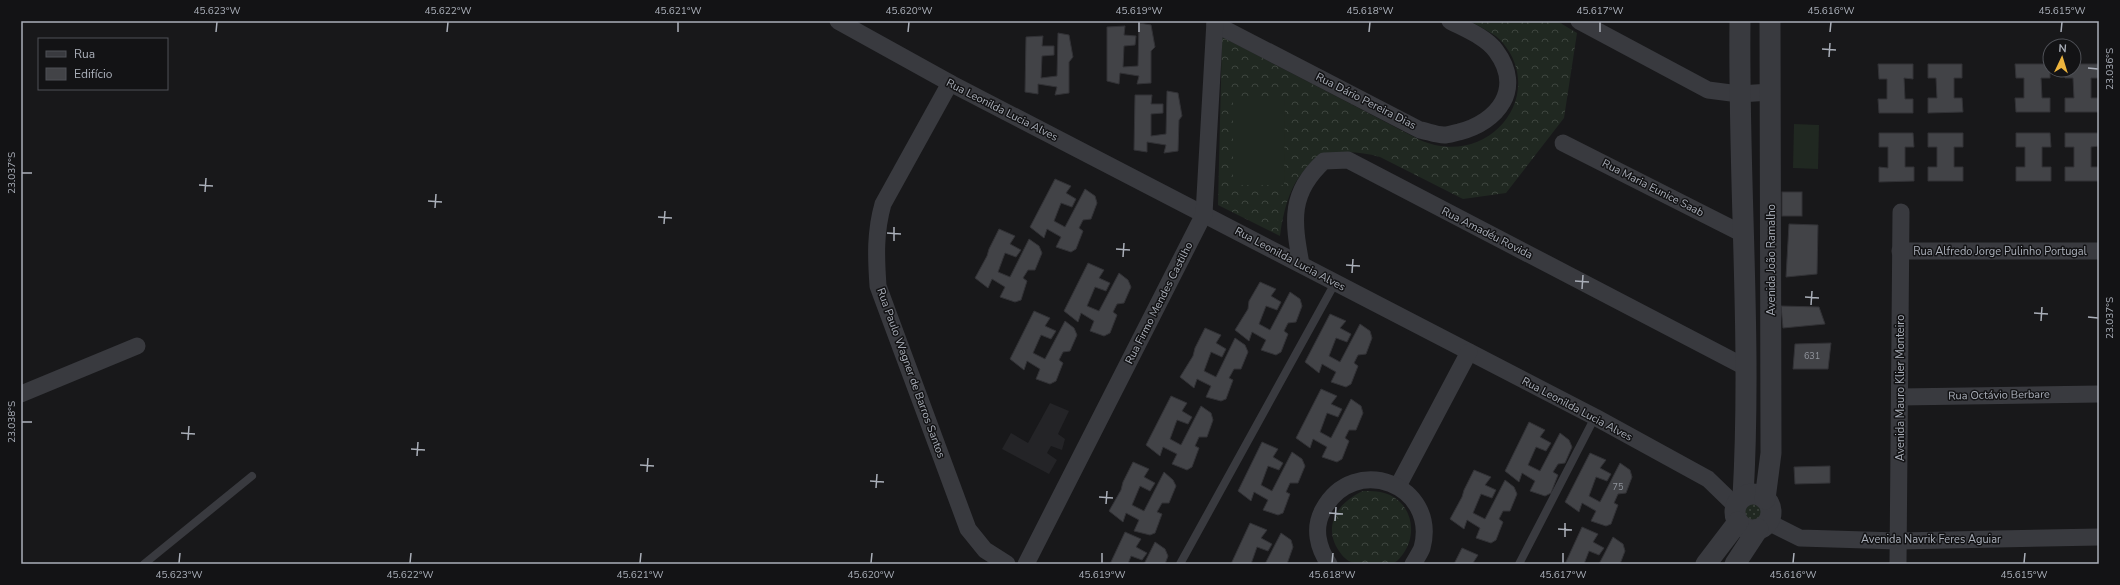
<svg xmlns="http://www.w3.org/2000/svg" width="2120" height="585" viewBox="0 0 2120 585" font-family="'Nunito Sans',sans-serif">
<defs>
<pattern id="grass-dots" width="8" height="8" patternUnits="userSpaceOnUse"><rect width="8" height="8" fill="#202821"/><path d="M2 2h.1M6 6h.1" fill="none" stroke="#3e453f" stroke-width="1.8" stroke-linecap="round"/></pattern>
<pattern id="forest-crowns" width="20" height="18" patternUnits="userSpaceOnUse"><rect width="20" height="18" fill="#202821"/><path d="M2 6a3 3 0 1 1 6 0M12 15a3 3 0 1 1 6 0" fill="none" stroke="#3e453f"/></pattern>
</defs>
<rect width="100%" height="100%" fill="#18181a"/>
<polygon fill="#242427" points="1050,403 1069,411 1058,434 1065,439 1062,450 1051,446 1047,453 1057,460 1049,474 1002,449 1011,433 1028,443"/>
<circle fill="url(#grass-dots)" cx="1754" cy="513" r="10"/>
<g fill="url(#forest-crowns)">
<path d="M1470,21h87l20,12 -13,85 -58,75 -43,6 -83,-42c-67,-18 -92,18 -100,79l-62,-31 4,-168 196,102c67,32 130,-41 85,-96 -7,-9 -23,-16 -33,-22z"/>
<path d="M1363,491c10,0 18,0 27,4 23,11 27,40 13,59 -3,4 -7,9 -12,10 -7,2 -17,0 -24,0 -13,0 -20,-1 -28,-13 -17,-25 -1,-49 24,-60z"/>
</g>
<g fill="#202821">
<polygon points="1233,97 1285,97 1284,185 1233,185"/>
<polygon points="1794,124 1819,125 1818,169 1793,168"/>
</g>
<g fill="#424347" stroke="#323236">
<polygon points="1139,23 1151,25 1155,47 1151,51 1151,83 1137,84 1139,76 1120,73 1119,84 1107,81 1107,27 1125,26 1124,35 1136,36 1135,45 1124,46 1123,67 1138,66"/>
<polygon points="1058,33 1069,35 1073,57 1069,62 1069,93 1055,95 1057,87 1038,84 1038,94 1025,92 1026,37 1043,36 1042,46 1054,46 1054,55 1042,56 1041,78 1057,76"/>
<polygon points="1878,64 1913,64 1913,79 1904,78 1905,99 1913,99 1913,113 1879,113 1878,99 1887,99 1887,79 1879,79"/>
<polygon points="1928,64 1962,64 1962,78 1954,78 1954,98 1962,98 1963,112 1928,113 1928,98 1937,98 1936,78 1928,78"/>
<polygon points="2015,64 2050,64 2050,78 2041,78 2042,98 2050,98 2050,112 2016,112 2015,98 2024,98 2024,78 2016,78"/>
<polygon points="2074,64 2099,64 2099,78 2091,78 2091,98 2099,98 2099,112 2065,112 2065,98 2074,98 2073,78 2065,78 2065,70 2074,70"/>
<polygon points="1167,91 1178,93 1182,116 1179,120 1178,151 1164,153 1166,145 1147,142 1147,152 1134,150 1135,95 1152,95 1151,104 1163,104 1163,113 1151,114 1151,136 1166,134"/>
<polygon points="1879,133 1913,133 1914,147 1905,147 1905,167 1914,167 1914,181 1879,182 1879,167 1888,168 1888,147 1879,147"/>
<polygon points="1928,133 1963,133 1963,147 1954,147 1954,167 1963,167 1963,181 1928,181 1928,167 1937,167 1937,147 1928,147"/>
<polygon points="2016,133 2050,133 2051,147 2042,147 2042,167 2051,167 2051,181 2016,181 2016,167 2025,167 2025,147 2016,147"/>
<polygon points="2065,133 2099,133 2099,146 2091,147 2091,167 2099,167 2099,181 2065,181 2065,167 2074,167 2074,147 2065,147"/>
<polygon points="1055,179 1071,186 1066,193 1076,199 1072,207 1061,203 1054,221 1065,227 1085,189 1095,196 1097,203 1091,219 1083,220 1079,228 1083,231 1076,249 1071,252 1056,247 1061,237 1047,229 1044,238 1030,227"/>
<rect x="1782" y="192" width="20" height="24"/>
<polygon points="1789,224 1818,225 1817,274 1786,277"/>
<polygon points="999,229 1015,236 1010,244 1021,250 1016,257 1005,253 998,272 1010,277 1029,239 1039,246 1042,253 1035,270 1028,270 1023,278 1027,281 1021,300 1015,302 1000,297 1005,287 992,279 988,288 975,278 987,256 989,249"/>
<polygon points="1088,263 1104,270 1099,278 1110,283 1106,291 1095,287 1087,306 1099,311 1119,273 1128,280 1131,287 1124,303 1117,304 1113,312 1117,315 1110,333 1104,336 1090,331 1094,321 1081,313 1078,322 1064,311"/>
<polygon points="1260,282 1276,289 1271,296 1281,302 1277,310 1266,306 1259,324 1270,330 1290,292 1300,299 1302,306 1296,322 1288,323 1284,331 1288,334 1281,352 1276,355 1261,350 1266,340 1252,332 1249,341 1235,330 1248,309 1249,301"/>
<polygon points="1781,306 1819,307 1825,324 1783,328"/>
<polygon points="1034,311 1050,318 1045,326 1056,331 1051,339 1041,335 1033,353 1045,359 1065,321 1074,328 1077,335 1070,351 1063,352 1059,360 1063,363 1056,381 1050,384 1036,379 1040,369 1027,361 1024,370 1010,359"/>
<polygon points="1330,314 1346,321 1340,328 1351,334 1347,342 1336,338 1329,356 1340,362 1360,324 1370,331 1372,338 1366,354 1358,355 1354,363 1358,366 1351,384 1346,387 1331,382 1336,372 1322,364 1319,373 1305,362"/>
<polygon points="1205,328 1221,335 1216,343 1226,349 1222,357 1211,352 1204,371 1216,377 1235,338 1245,345 1248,352 1241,369 1234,369 1229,378 1233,380 1226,399 1221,401 1206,397 1211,386 1197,379 1194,388 1180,377 1193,356 1195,348"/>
<polygon points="1831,343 1828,369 1793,369 1795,344"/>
<polygon points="1321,389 1337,396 1331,404 1342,409 1338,417 1327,413 1320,432 1331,438 1351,399 1361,406 1363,413 1356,430 1349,430 1345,438 1349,441 1342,459 1337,462 1322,457 1327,447 1313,439 1310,448 1296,438"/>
<polygon points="1171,396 1187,403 1182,411 1192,417 1188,424 1177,420 1170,439 1181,445 1201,406 1211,413 1213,420 1207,437 1199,437 1195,446 1199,448 1192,467 1187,470 1172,464 1177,454 1163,447 1160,456 1146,445"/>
<polygon points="1529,422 1545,430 1540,437 1551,443 1546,451 1536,447 1528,465 1540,471 1560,433 1569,440 1572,447 1565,463 1558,464 1553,472 1558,475 1551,493 1545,496 1530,491 1535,481 1522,473 1519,482 1505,471"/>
<polygon points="1262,442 1278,449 1273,457 1283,463 1279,470 1268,466 1261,485 1272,491 1292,452 1302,459 1305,466 1298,483 1290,483 1286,492 1290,494 1283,513 1278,515 1263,510 1268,500 1254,492 1251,501 1238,491"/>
<polygon points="1590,453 1606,460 1600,468 1611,474 1607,481 1596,477 1589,496 1600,502 1620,463 1630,470 1632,477 1626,493 1618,494 1614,503 1618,505 1611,524 1606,526 1591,521 1596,511 1582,503 1579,512 1565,502"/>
<polygon points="1133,462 1149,469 1144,477 1155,483 1150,491 1140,486 1132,505 1144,511 1164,472 1173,480 1176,486 1169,503 1162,503 1157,512 1162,514 1155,533 1150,535 1134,531 1139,520 1126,513 1123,522 1109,511 1121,490 1123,482"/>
<polygon points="1830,466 1830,483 1795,484 1794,467"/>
<polygon points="1474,470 1491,477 1485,485 1496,490 1492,498 1481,494 1473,513 1485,519 1505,480 1514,487 1517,494 1510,511 1503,511 1499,519 1503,522 1496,540 1491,543 1476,538 1480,528 1467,520 1464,529 1450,519 1462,497 1464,490"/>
<polygon points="1250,523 1267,530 1261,538 1272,544 1268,551 1257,547 1251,564 1231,564"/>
<polygon points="1582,527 1598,534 1593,542 1604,548 1599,555 1589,551 1584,564 1565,564"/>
<polygon points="1125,532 1141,539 1136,547 1147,553 1142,560 1131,556 1128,564 1110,564"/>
<polygon points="1281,533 1291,540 1293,547 1287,564 1265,564"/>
<polygon points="1613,537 1623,544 1625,551 1620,564 1599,564"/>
<polygon points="1155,542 1165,549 1168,556 1165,564 1144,564"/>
<polygon points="1462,548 1478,555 1473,563 1475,564 1454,564"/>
</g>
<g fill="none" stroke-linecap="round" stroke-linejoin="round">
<g stroke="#393a3f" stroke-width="8">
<polyline points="144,564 252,476"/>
<polyline points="1180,564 1335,283"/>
<polyline points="1519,564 1595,417"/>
</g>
<g stroke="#393a3f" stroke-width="17">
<polyline points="838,21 950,83 1595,417 1708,479 1736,506"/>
<polyline points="1579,21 1708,90 1739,94 1771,92"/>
<path d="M1215,24l205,106c7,1 16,5 24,5 4,0 10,-2 15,-3 39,-10 65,-43 37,-81 -10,-14 -31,-22 -46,-30"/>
<path d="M950,83l-67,121c-8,28 -7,53 -5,82l90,243 17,21 22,14"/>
<polyline points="1563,143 1743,234"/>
<polyline points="1900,251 2099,251"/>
<path d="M1301,264c-8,-43 -12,-71 23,-103l24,-1 399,208"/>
<polyline points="21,394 137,346"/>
<polyline points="1900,397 2099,394"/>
<polyline points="1398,486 1469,352"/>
<polyline points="1768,522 1800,538 1898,541 2099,537"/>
<polyline points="1026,564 1204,214 1215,21"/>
<path d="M1329,564c-11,-16 -16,-36 -6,-54 31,-58 116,-25 99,38 -2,5 -6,11 -9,16"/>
<polyline points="1898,564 1901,212"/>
</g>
<g stroke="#393a3f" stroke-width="21">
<path d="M1740,21c-2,159 12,317 3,476"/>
<circle cx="1753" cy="512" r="18"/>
<polyline points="1765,499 1771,453 1770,21"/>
<polyline points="1706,564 1738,522"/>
<polyline points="1735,564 1758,529"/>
</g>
</g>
<path fill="none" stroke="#aaafb9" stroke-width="1.5" d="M216,32l1,-10M447,32l1,-10M678,32v-10M908,32l1,-10M1139,32v-10M1369,32l1,-10M1600,32v-10M1830,32l1,-10M2061,32l1,-10M1822,49l14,1M1829,57l1,-14M2088,68l10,1M22,173h10M199,185l14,1M205,192l1,-14M428,201l14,1M435,208l1,-14M658,217l14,1M664,224l1,-13M887,233l14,1M894,241v-14M1116,249l14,1M1123,257l1,-14M1346,265l14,1M1352,273l1,-14M1575,281l14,1M1582,289l1,-14M1805,297l14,1M1811,305l1,-14M2034,313l14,1M2088,317l10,1M2041,321l1,-14M22,422h10M181,433l14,1M188,440l1,-14M411,449l14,1M417,456l1,-14M640,465l14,1M647,472l1,-14M870,481l14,1M876,488l1,-14M1099,497l14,1M1106,504l1,-13M1329,513l14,1M1335,521l1,-14M1558,529l14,1M1565,537v-14M179,563l1,-10M410,563l1,-10M640,563l1,-10M871,563l1,-10M1102,563v-10M1332,563l1,-10M1563,563v-10M1793,563l1,-10M2024,563l1,-10"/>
<g text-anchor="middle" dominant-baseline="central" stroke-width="3" stroke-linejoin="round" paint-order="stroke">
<g font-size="9" fill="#90949c">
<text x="1812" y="356">631</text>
<text x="1618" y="487">75</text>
</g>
<g font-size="11" fill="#aaafb9" stroke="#131315">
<text transform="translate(1366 101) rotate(27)">Rua Dário Pereira Dias</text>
<text transform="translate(1002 110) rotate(27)">Rua Leonilda Lucia Alves</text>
<text transform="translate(1653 188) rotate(27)">Rua Maria Eunice Saab</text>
<text transform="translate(1487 233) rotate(27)">Rua Amadéu Rovida</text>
<text x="2000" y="251">Rua Alfredo Jorge Pulinho Portugal</text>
<text transform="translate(1290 259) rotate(28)">Rua Leonilda Lucia Alves</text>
<text transform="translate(1771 260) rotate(-90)">Avenida João Ramalho</text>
<text transform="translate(1159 303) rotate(-63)">Rua Firmo Mendes Castilho</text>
<text transform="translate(911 373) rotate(70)">Rua Paulo Wagner de Barros Santos</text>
<text transform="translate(1900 388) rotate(-90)">Avenida Mauro Klier Monteiro</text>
<text transform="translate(1999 395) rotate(-1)">Rua Octávio Berbare</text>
<text transform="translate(1577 409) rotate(28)">Rua Leonilda Lucia Alves</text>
<text x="1931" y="539">Avenida Navrik Feres Aguiar</text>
</g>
</g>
<rect width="2120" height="585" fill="none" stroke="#131315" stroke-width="44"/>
<rect x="38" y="38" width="130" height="52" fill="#131315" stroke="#4f5157"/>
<rect x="46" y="51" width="20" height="6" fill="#393a3f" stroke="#4f5157"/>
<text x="74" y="58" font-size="12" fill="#aaafb9">Rua</text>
<rect x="46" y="68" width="20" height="12" fill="#424347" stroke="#4f5157"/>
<text x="74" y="78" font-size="12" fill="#aaafb9">Edifício</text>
<g transform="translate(2062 58) rotate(4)"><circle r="19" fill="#131315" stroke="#4f5157"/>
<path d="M0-3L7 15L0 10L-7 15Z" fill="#edb43d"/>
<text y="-6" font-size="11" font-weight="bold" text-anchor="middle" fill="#aaafb9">N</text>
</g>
<rect x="22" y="22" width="2076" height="541" fill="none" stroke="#aaafb9" stroke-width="1.5"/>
<g font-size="10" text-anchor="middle" fill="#aaafb9">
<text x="217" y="14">45.623°W</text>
<text x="448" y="14">45.622°W</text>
<text x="678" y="14">45.621°W</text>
<text x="909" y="14">45.620°W</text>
<text x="1139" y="14">45.619°W</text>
<text x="1370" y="14">45.618°W</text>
<text x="1600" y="14">45.617°W</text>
<text x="1831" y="14">45.616°W</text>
<text x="2062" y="14">45.615°W</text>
<text transform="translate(2109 69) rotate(-90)" y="4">23.036°S</text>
<text transform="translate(11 173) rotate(-90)" y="4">23.037°S</text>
<text transform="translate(2109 318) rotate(-90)" y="4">23.037°S</text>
<text transform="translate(11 422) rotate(-90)" y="4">23.038°S</text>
<text x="179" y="578">45.623°W</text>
<text x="410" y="578">45.622°W</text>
<text x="640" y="578">45.621°W</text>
<text x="871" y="578">45.620°W</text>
<text x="1102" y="578">45.619°W</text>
<text x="1332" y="578">45.618°W</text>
<text x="1563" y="578">45.617°W</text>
<text x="1793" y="578">45.616°W</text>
<text x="2024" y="578">45.615°W</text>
</g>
</svg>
